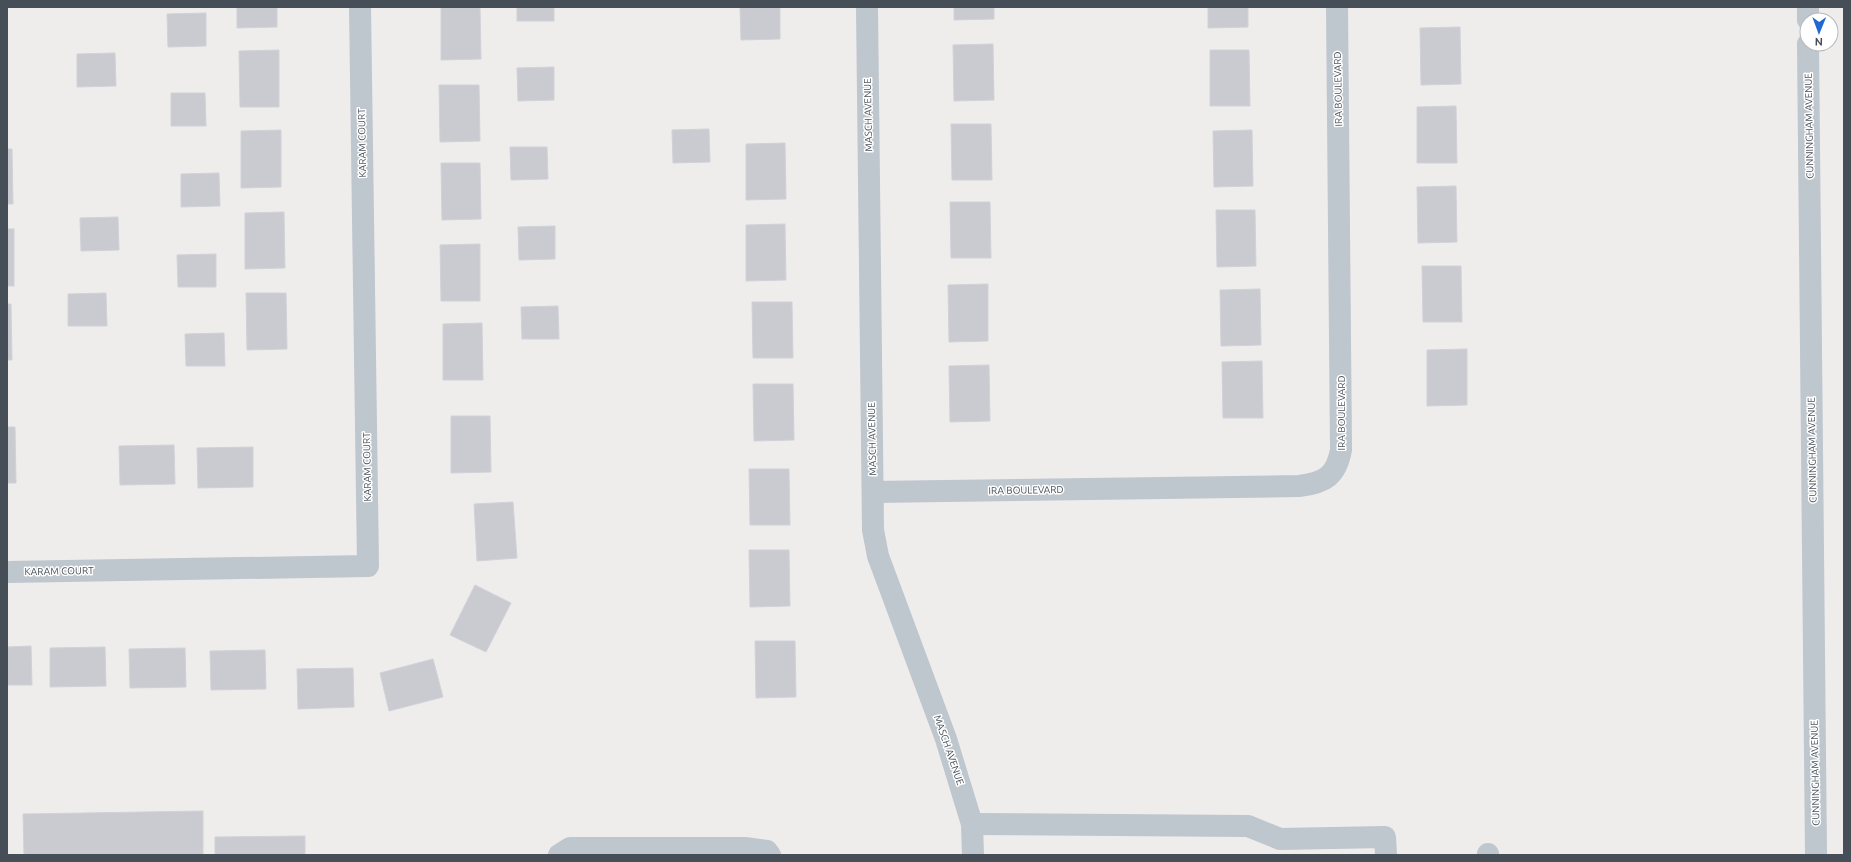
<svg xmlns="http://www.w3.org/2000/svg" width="1851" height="862" viewBox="0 0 1851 862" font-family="Ubuntu,sans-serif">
<rect width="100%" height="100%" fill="#efecec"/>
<g fill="#cacbd1" stroke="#d0d2d8">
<polygon points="237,7 277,7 277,27 237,28"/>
<polygon points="441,7 480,7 481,59 441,60"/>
<rect x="517" y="7" width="37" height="14"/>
<polygon points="740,7 780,7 780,39 741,40"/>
<polygon points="954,7 994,7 994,19 954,20"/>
<polygon points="1208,7 1248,7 1248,27 1208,28"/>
<polygon points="206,13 206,46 168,47 167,14"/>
<polygon points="1460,27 1461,84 1421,85 1420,28"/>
<polygon points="993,44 994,100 954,101 953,45"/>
<polygon points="279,50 279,107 240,107 239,51"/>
<polygon points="1210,50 1249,50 1250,106 1210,106"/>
<polygon points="115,53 116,86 77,87 77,54"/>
<polygon points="554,67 554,100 518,101 517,68"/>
<polygon points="439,85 479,85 480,141 440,142"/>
<polygon points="171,93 205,93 206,126 171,126"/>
<polygon points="1456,106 1457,163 1417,163 1417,107"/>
<polygon points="951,124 991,124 992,180 952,180"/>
<polygon points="709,129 710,162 673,163 672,130"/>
<polygon points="281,130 281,187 241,188 241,131"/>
<polygon points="1252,130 1253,186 1214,187 1213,131"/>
<polygon points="785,143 786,199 746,200 746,144"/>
<polygon points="510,147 547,147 548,179 511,180"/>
<polygon points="7,149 12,149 13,204 7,204"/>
<polygon points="441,163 480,163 481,219 442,220"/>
<polygon points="219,173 220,206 181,207 181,174"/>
<polygon points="1456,186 1457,242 1418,243 1417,187"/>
<polygon points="950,202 990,202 991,258 951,258"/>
<polygon points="1216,210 1255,210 1256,266 1217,267"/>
<polygon points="284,212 285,268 245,269 245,213"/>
<polygon points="118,217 119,250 81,251 80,218"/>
<polygon points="785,224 786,280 746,281 746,225"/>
<polygon points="555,226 555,259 519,260 518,227"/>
<rect x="7" y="229" width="7" height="57"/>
<polygon points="480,244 480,301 441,301 440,245"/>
<polygon points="216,254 216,287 178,287 177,255"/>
<polygon points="1422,266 1461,266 1462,322 1423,322"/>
<polygon points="988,284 988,341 949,342 948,285"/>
<polygon points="1260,289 1261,345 1221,346 1220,290"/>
<polygon points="106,293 107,326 68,326 68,294"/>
<polygon points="246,293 286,293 287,349 247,350"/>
<polygon points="752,302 792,302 793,358 753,358"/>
<polygon points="7,304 11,304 12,360 7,360"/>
<polygon points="558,306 559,339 522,339 521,307"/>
<polygon points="482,323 483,380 443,380 443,324"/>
<polygon points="224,333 225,366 186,366 185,334"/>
<polygon points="1467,349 1467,405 1427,406 1427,350"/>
<polygon points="1262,361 1263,418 1223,418 1222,362"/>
<polygon points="989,365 990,421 950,422 949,366"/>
<polygon points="753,384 793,384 794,440 754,441"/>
<polygon points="451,416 490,416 491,472 451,473"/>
<polygon points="7,427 15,427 16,483 7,483"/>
<polygon points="174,445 175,484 120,485 119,446"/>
<polygon points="253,447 253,487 198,488 197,448"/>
<polygon points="749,469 789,469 790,525 750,525"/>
<polygon points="513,502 517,558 477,561 474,504"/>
<polygon points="749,550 789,550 790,606 750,607"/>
<polygon points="475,585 511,603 486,652 450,635"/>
<polygon points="755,641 795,641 796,697 756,698"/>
<polygon points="31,646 32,685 7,685 7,647"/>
<polygon points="105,647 106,686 50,687 50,648"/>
<polygon points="185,648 186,687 130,688 129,649"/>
<polygon points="265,650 266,689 211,690 210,651"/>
<polygon points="433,659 443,697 389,711 380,673"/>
<polygon points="353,668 354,707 298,709 297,669"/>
<polygon points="203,811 203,855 24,855 23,814"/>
<polygon points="305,836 305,855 215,855 215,837"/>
</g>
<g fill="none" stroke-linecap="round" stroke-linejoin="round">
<g stroke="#bec6ce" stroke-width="22">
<polyline points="867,7 873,530 878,556 946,739 972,824 973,855"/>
<polyline points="1808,7 1808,20"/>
<polyline points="1808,44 1816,855"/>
<path d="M873,492l426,-6c26,-3 37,-10 42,-36l-4,-443"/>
<polyline points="7,572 368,566 360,7"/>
<polyline points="972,824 1248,826 1280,839 1385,837 1386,855"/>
<polyline points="1488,854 1488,855"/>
<polyline points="559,855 570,848 745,848 767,851 770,855"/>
</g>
</g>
<g text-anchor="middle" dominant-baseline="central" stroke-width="3" stroke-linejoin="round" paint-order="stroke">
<g font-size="10" fill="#464f58" stroke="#fff">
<text transform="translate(1338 89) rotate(-91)">IRA BOULEVARD</text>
<text transform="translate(868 115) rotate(-91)">MASCH AVENUE</text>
<text transform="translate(1809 126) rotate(-91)">CUNNINGHAM AVENUE</text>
<text transform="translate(362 143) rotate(-91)">KARAM COURT</text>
<text transform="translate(1341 413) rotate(-90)">IRA BOULEVARD</text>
<text transform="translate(872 439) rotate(-91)">MASCH AVENUE</text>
<text transform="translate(1812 450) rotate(-91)">CUNNINGHAM AVENUE</text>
<text transform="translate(367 467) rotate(-91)">KARAM COURT</text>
<text transform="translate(1026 490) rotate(-1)">IRA BOULEVARD</text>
<text transform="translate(59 571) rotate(-1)">KARAM COURT</text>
<text transform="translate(949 750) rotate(71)">MASCH AVENUE</text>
<text transform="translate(1815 773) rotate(-91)">CUNNINGHAM AVENUE</text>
</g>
</g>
<rect width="1851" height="862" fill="none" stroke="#464f58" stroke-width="16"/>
<g transform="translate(1819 32) rotate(181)"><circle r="19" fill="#ffffff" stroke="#b5b9bc"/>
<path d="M0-3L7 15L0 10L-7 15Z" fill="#2268d2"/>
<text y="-6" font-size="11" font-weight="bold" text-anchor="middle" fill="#464f58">N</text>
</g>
</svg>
